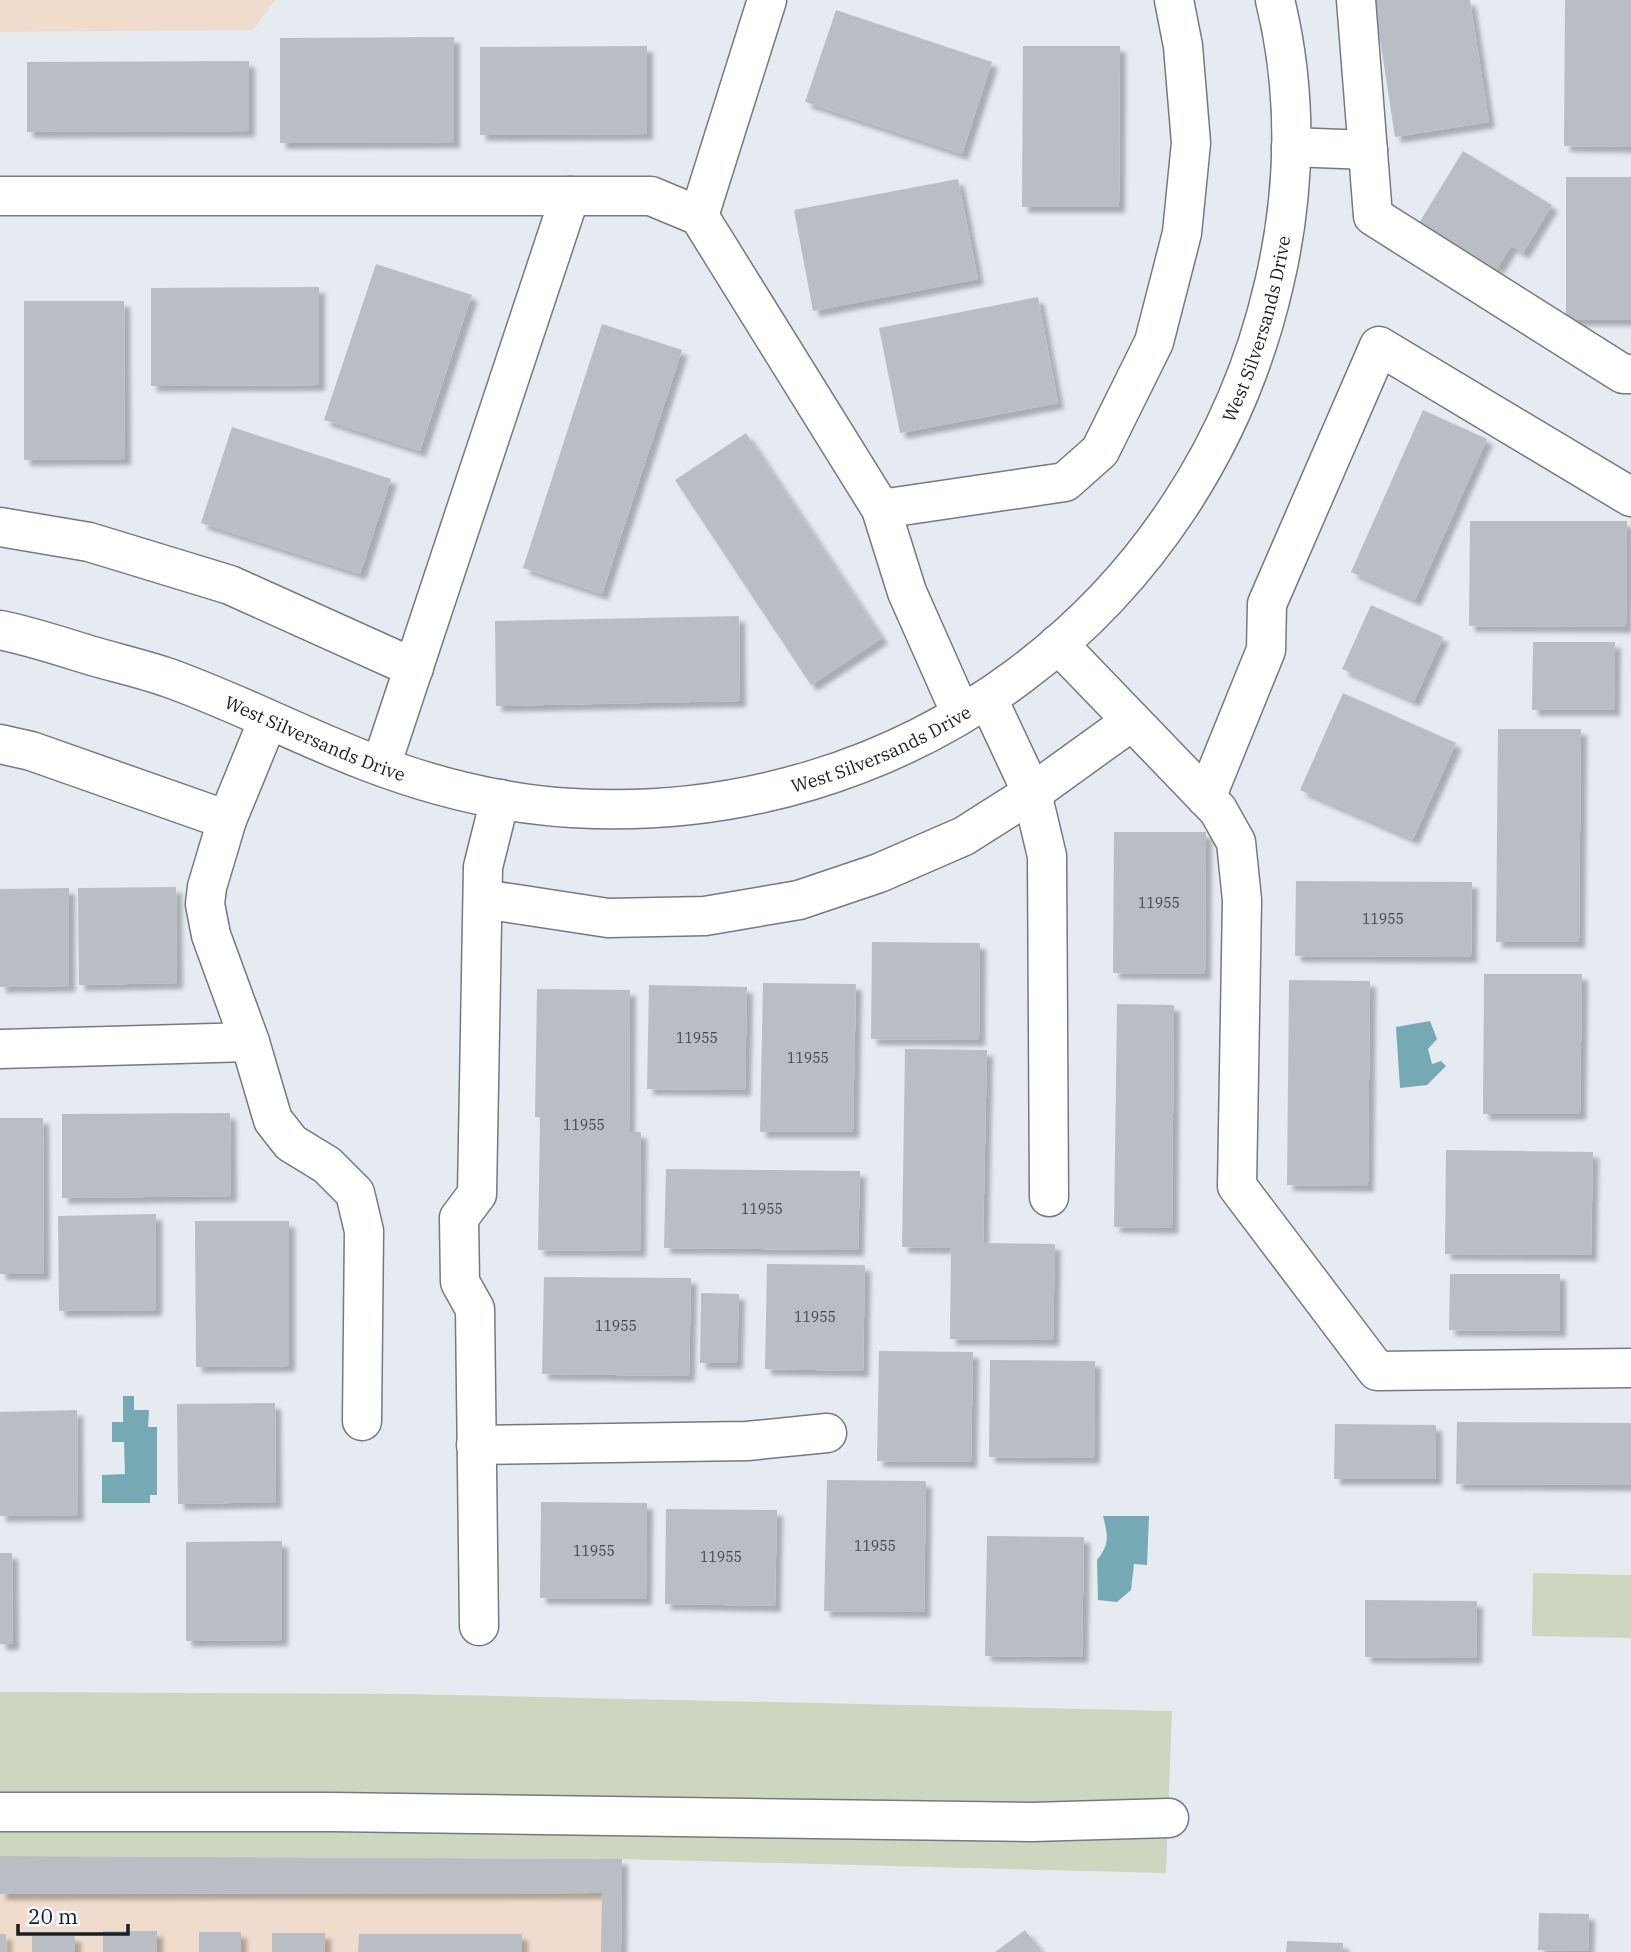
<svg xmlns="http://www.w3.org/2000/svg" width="1631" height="1952" viewBox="0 0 1631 1952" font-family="'IBM Plex Serif',serif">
<defs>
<filter id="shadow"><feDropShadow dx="6" dy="6" stdDeviation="2" flood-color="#0004"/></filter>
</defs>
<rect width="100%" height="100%" fill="#e5ebf1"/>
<g fill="#f0dccd">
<polygon points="0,0 275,0 253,30 0,32"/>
<polygon points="0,1856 622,1859 621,1952 0,1952"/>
</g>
<g fill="#cdd7bf">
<polygon points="1533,1573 1631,1575 1631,1638 1532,1636"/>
<polygon points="0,1692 409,1694 1172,1711 1166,1873 622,1859 0,1856"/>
</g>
<g fill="#75a9b3">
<polygon points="1430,1021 1437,1039 1428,1049 1432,1064 1441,1061 1446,1066 1427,1085 1400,1088 1396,1027"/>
<polygon points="123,1396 134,1396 134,1410 149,1410 148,1427 157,1427 157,1495 150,1495 150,1503 102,1503 102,1475 125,1474 124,1442 112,1442 112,1422 123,1422"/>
<path d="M1103,1516h46l-2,49 -13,-1 -3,26 -14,12 -19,-2 -1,-40c13,-16 11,-24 6,-44z"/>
</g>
<g fill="#b9bec5" filter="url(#shadow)">
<polygon points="1374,0 1470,0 1489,122 1395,137"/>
<polygon points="1565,0 1631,0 1631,147 1564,146"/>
<polygon points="836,10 992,62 962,154 805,102"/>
<polygon points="454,37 454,142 280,143 280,38"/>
<polygon points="647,46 647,134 480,135 480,47"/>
<polygon points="1023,46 1120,46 1119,207 1022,207"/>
<polygon points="249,61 249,131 27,132 27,62"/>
<polygon points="1463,151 1552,205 1523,253 1511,246 1497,269 1419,223"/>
<rect x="1566" y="177" width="65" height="143"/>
<polygon points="958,179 978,279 813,311 794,210"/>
<polygon points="376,264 472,295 420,451 324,420"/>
<polygon points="319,287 319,385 151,386 151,288"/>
<polygon points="1038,297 1058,403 900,433 879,328"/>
<polygon points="24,301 124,301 125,459 24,460"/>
<polygon points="602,324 682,350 602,594 523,568"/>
<polygon points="1423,410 1487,439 1415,600 1351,572"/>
<polygon points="232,427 391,479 360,574 201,523"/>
<polygon points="746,433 882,638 811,685 675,480"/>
<polygon points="1470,521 1627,521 1626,627 1469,626"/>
<polygon points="1371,605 1443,637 1414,701 1342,669"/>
<polygon points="739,616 740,701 496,706 495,621"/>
<polygon points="1533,642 1615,642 1614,710 1532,710"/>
<polygon points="1343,693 1456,743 1413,839 1300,790"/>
<polygon points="1498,729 1581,729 1579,942 1496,942"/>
<polygon points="1114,832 1206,832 1205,974 1113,973"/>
<polygon points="1296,881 1472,882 1471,957 1295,956"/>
<polygon points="176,887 177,983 79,985 78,888"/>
<polygon points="69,888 69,986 0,987 0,889"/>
<polygon points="872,942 980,943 979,1040 871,1039"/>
<polygon points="1484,974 1582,974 1580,1114 1483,1114"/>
<polygon points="1289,980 1370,981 1368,1186 1287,1185"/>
<polygon points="763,983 856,984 853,1132 760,1132"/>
<polygon points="649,985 747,987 745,1090 647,1089"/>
<polygon points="537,989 630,990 629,1132 641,1132 640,1251 538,1250 540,1117 535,1117"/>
<polygon points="1117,1004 1174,1005 1172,1228 1114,1227"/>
<polygon points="905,1049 987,1050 983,1243 1055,1244 1053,1340 950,1339 951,1248 902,1247"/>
<polygon points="230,1113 231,1196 62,1198 62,1114"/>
<polygon points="0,1118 43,1118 44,1274 0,1274"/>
<polygon points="1446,1150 1593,1152 1591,1255 1445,1254"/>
<polygon points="666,1169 860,1171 858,1250 664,1248"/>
<polygon points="156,1214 156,1310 59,1311 58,1216"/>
<polygon points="195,1221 289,1221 289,1366 196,1367"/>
<polygon points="767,1264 865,1265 863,1371 765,1369"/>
<polygon points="1450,1274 1560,1274 1560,1331 1449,1330"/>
<polygon points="544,1277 691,1278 689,1376 542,1374"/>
<polygon points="701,1293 739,1294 737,1363 700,1363"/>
<polygon points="879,1351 973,1352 971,1462 877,1461"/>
<polygon points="990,1360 1095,1361 1094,1458 989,1457"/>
<polygon points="275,1403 276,1502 178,1504 177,1404"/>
<polygon points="77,1410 78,1515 0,1516 0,1412"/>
<polygon points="1457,1422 1631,1423 1631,1485 1456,1484"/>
<polygon points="1335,1424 1436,1425 1436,1479 1334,1479"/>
<polygon points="827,1480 926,1481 924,1612 824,1611"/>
<polygon points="541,1502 647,1503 646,1599 540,1598"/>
<polygon points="666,1509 777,1510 775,1606 665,1604"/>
<polygon points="987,1536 1084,1537 1082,1657 985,1656"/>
<polygon points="282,1541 282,1640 186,1641 186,1542"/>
<polygon points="0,1553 12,1553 13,1644 0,1644"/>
<polygon points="1365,1600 1477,1601 1476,1658 1365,1657"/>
<polygon points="0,1856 622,1859 621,1952 601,1952 602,1893 0,1894"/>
<polygon points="1539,1913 1589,1914 1588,1951 1538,1950"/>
<polygon points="1025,1930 1042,1952 995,1952"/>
<rect x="103" y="1931" width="54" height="21"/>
<rect x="199" y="1932" width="42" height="20"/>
<rect x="272" y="1933" width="53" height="19"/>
<rect x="0" y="1934" width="6" height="18"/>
<polygon points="359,1934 522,1934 522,1952 358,1952"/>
<rect x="32" y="1936" width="43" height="16"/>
<polygon points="1287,1941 1343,1943 1343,1952 1286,1952"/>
</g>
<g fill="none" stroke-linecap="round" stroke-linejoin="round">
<defs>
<g id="minor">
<polyline points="1356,0 1373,216 1623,374 1631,374"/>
<polyline points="1291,147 1368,150"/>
<polyline points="0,196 651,196 699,216 881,509 907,592 961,714"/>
<polyline points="699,216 767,0"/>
<polyline points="881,509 1065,482 1100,451 1154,342 1182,233 1191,143 1183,46 1174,0"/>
<polyline points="0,527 89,542 230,585 414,668"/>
<path id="s1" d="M0,630c30,6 60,16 89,25 27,8 54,14 80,23 67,24 130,57 197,83 65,25 136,43 206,47 333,20 627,-199 702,-524 22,-93 24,-191 1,-284"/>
<polyline points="1058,644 1218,810 1236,842 1242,900 1237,1186 1377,1371 1631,1368"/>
<polyline points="988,699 1032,793 1047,856 1049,1197"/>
<polyline points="268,720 227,820 207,887 205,904 211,935 250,1042 273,1120 291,1143 327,1165 355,1193 364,1231 362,1421"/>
<polyline points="0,744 31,751 227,820"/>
<polyline points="381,766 570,196"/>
<polyline points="1206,798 1266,650 1267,604 1379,346 1631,497"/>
<polyline points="483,899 608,918 705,916 799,900 879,873 964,836 1032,793 1132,721"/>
<polyline points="0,1049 250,1042"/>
<polyline points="476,1445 747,1441 827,1433"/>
<polyline points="479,1626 475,1309 460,1282 459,1218 477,1194 483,867 500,799"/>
<polyline points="0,1812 332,1812 1032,1822 1169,1818"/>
</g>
</defs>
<use href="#minor" stroke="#757a80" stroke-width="41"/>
<use href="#minor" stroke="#fff" stroke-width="38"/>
</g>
<g text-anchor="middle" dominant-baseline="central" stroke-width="5" stroke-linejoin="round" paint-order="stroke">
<g font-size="14" fill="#424649">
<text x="1159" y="903">11955</text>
<text x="1383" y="919">11955</text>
<text x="697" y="1038">11955</text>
<text x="808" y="1058">11955</text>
<text x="584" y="1125">11955</text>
<text x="762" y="1209">11955</text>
<text x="815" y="1317">11955</text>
<text x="616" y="1326">11955</text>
<text x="875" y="1546">11955</text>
<text x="594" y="1551">11955</text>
<text x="721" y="1557">11955</text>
</g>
<g font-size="18" fill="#1b1e20" stroke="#f2f8ff">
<text stroke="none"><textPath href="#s1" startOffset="1507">West Silversands Drive</textPath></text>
<text stroke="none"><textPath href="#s1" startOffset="334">West Silversands Drive</textPath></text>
<text stroke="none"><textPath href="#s1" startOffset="920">West Silversands Drive</textPath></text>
</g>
</g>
<path d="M18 1924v10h110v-10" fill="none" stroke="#1b1e20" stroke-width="3.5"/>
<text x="28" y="1924" font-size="21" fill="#1b1e20" stroke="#f2f8ff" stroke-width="5" paint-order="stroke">20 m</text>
</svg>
